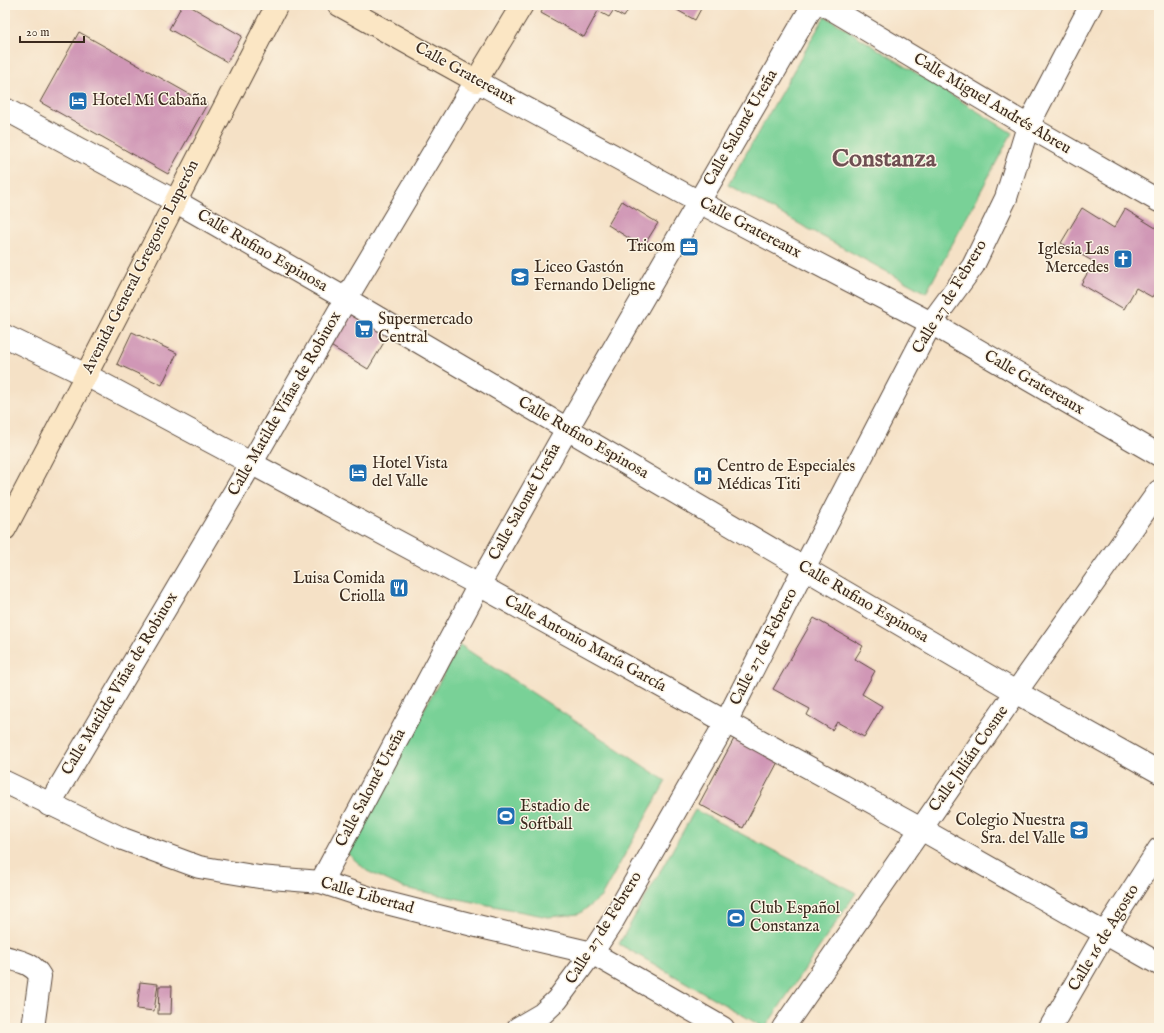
<svg xmlns="http://www.w3.org/2000/svg" width="1164" height="1033" viewBox="0 0 1164 1033" font-family="'IM FELL English',serif">
<rect width="100%" height="100%" fill="#fcf5e5"/>
<filter id="ink" filterUnits="userSpaceOnUse"><feTurbulence type="fractalNoise" baseFrequency=".025" numOctaves="2"/><feDisplacementMap in="SourceGraphic" scale="8" xChannelSelector="R" yChannelSelector="G"/><feConvolveMatrix kernelMatrix="1 2 1 2 8 2 1 2 1" color-interpolation-filters="sRGB"/></filter>
<filter id="wash" filterUnits="userSpaceOnUse"><feTurbulence type="fractalNoise" baseFrequency=".012" numOctaves="4" result="noise"/><feDisplacementMap in="SourceGraphic" scale="16" xChannelSelector="R" yChannelSelector="G"/><feGaussianBlur stdDeviation="0.9" result="paint"/><feColorMatrix in="noise" values="0 0 0 0 0 0 0 0 0 0 0 0 0 0 0 0 0 1.4 0 .05"/><feComposite in="paint" operator="in"/></filter>
<g filter="url(#wash)">
<rect width="100%" height="100%" fill="#f5e1c6"/>
<g fill="#79d197" stroke="#5a7e5a">
<polygon points="825,16 1012,133 926,293 728,185"/>
<polygon points="460,645 666,781 601,897 579,914 548,917 404,888 367,871 345,851"/>
<polygon points="695,810 856,893 765,1028 619,944"/>
</g>
<g id="blocks">
<g fill="#d097b6">
<polygon points="182,5 188,5 242,36 227,62 169,29"/>
<polygon points="545,5 631,5 624,17 613,11 609,17 598,11 584,37 541,13"/>
<polygon points="668,5 703,5 695,20"/>
<polygon points="79,32 207,104 168,174 40,102"/>
<polygon points="622,201 658,223 643,247 608,225"/>
<polygon points="1082,208 1114,228 1125,209 1159,230 1159,249 1157,253 1159,255 1159,286 1152,297 1136,288 1124,309 1081,284 1094,262 1061,243"/>
<polygon points="350,310 389,334 368,369 329,345"/>
<polygon points="132,332 177,353 162,385 117,364"/>
<polygon points="814,618 863,646 855,659 875,671 862,694 882,706 864,737 837,722 832,730 807,715 810,709 773,689"/>
<polygon points="736,735 780,758 743,828 699,804"/>
<polygon points="140,982 158,984 154,1011 137,1009"/>
<polygon points="159,986 172,986 171,1014 158,1014"/>
</g>
</g>
</g>
<g filter="url(#ink)">
<use href="#blocks" fill-opacity="0" stroke="#574537" stroke-width="1"/>
<g fill="none" stroke-linecap="round" stroke-linejoin="round">
<defs>
<g id="street">
<polyline points="825,5 1028,126 1159,201"/>
<polyline points="5,109 175,201 346,299 804,568 1016,692 1159,772"/>
<polyline points="5,336 86,375 479,585 726,722 921,829 1159,964"/>
<polyline points="5,782 123,839 199,867 259,877 321,882 379,901 481,927 592,953 723,1028"/>
<polyline points="49,805 251,464 346,299 476,81 699,202 931,323 1159,455"/>
<polyline points="321,882 479,585 567,429 813,5"/>
<path d="M5,957c14,4 28,6 35,19l-7,52"/>
<polyline points="518,1028 542,1014 557,1000 592,953 611,924 726,722 804,568 931,323 973,266 1006,198 1028,126 1091,5"/>
<polyline points="783,1028 1016,692 1159,491"/>
<polyline points="1050,1028 1105,933 1159,849"/>
</g>
<g id="secondary">
<polyline points="339,5 476,81 522,5"/>
<polyline points="5,529 86,375 277,5"/>
</g>
</defs>
<use href="#street" stroke="#574537" stroke-width="24"/>
<use href="#secondary" stroke="#574537" stroke-width="24"/>
<use href="#street" stroke="#fff" stroke-width="22"/>
<use href="#secondary" stroke="#fbe6c4" stroke-width="22"/>
</g>
</g>
<defs>
<symbol id="hotel-square" viewBox="-11 -11 22 22"><rect x="-9" y="-9" width="18" height="18" rx="4" fill="#1f6fb2" stroke="#fcf5e5"/><path d="M-6-4.5h1.5V1H6V5H4.5V3h-9V5H-6ZM-4 0a1.8 1.8 0 1 1 3.6 0ZM.5 0V-2.5h3Q6-2.5 6 0Z" fill="#fff"/></symbol>
<symbol id="office-square" viewBox="-11 -11 22 22"><rect x="-9" y="-9" width="18" height="18" rx="4" fill="#1f6fb2" stroke="#fcf5e5"/><path d="M-6-3h4V-5.5h4V-3h4V5H-6ZM-1-4.5V-3h2v-1.5ZM-6 0V1H6V0Z" fill="#fff"/></symbol>
<symbol id="church-square" viewBox="-11 -11 22 22"><rect x="-9" y="-9" width="18" height="18" rx="4" fill="#1f6fb2" stroke="#fcf5e5"/><path d="M-1.2-6h2.4v3.5h3.3v2.4h-3.3V6h-2.4V-.1h-3.3v-2.4h3.3Z" fill="#fff"/></symbol>
<symbol id="school-square" viewBox="-11 -11 22 22"><rect x="-9" y="-9" width="18" height="18" rx="4" fill="#1f6fb2" stroke="#fcf5e5"/><path d="M0-5L7-2L0 1L-7-2ZM-4 1L0 2.5L4 1V4Q0 6-4 4Z" fill="#fff"/></symbol>
<symbol id="supermarket-square" viewBox="-11 -11 22 22"><rect x="-9" y="-9" width="18" height="18" rx="4" fill="#1f6fb2" stroke="#fcf5e5"/><path d="M-6-5.5h2.5l.6 2H6L4.5 2H-2.5L-4.4-4H-6ZM-1.5 3.2a1.3 1.3 0 1 0 .1 0ZM3 3.2a1.3 1.3 0 1 0 .1 0Z" fill="#fff"/></symbol>
<symbol id="hospital-square" viewBox="-11 -11 22 22"><rect x="-9" y="-9" width="18" height="18" rx="4" fill="#1f6fb2" stroke="#fcf5e5"/><path d="M-5-5h3v3.5h4V-5h3V5h-3V1.5h-4V5h-3Z" fill="#fff"/></symbol>
<symbol id="restaurant-square" viewBox="-11 -11 22 22"><rect x="-9" y="-9" width="18" height="18" rx="4" fill="#1f6fb2" stroke="#fcf5e5"/><path d="M-5-6h1v4h1v-4h1v4h1v-4h1v5L-1.5 .5V6h-2V.5L-5-1ZM5-6V6H3V1.5H1.5Q1.5-4 5-6Z" fill="#fff"/></symbol>
<symbol id="stadium-square" viewBox="-11 -11 22 22"><rect x="-9" y="-9" width="18" height="18" rx="4" fill="#1f6fb2" stroke="#fcf5e5"/><path d="M0-5a6.5 5 0 1 0 0 10a6.5 5 0 1 0 0-10ZM-3.5-1.8h7v3.6h-7Z" fill="#fff"/></symbol>
</defs>
<g fill-rule="evenodd">
<use href="#hotel-square" x="67" y="90" width="22" height="22"/>
<use href="#office-square" x="678" y="236" width="22" height="22"/>
<use href="#church-square" x="1112" y="248" width="22" height="22"/>
<use href="#school-square" x="509" y="266" width="22" height="22"/>
<use href="#supermarket-square" x="353" y="318" width="22" height="22"/>
<use href="#hotel-square" x="347" y="462" width="22" height="22"/>
<use href="#hospital-square" x="692" y="465" width="22" height="22"/>
<use href="#restaurant-square" x="388" y="577" width="22" height="22"/>
<use href="#stadium-square" x="495" y="805" width="22" height="22"/>
<use href="#school-square" x="1068" y="819" width="22" height="22"/>
<use href="#stadium-square" x="725" y="907" width="22" height="22"/>
</g>
<g text-anchor="middle" dominant-baseline="central" stroke-width="3" stroke-linejoin="round" paint-order="stroke">
<g font-size="16" fill="#3b2a1e" stroke="#fcf5e5">
<text transform="translate(465 74) rotate(29)">Calle Gratereaux</text>
<text transform="translate(992 104) rotate(31)">Calle Miguel Andrés Abreu</text>
<text transform="translate(741 128) rotate(-60)">Calle Salomé Ureña</text>
<text transform="translate(750 228) rotate(28)">Calle Gratereaux</text>
<text transform="translate(262 251) rotate(30)">Calle Rufino Espinosa</text>
<text transform="translate(141 267) rotate(-63)">Avenida General Gregorio Luperón</text>
<text transform="translate(950 297) rotate(-59)">Calle 27 de Febrero</text>
<text transform="translate(1034 383) rotate(30)">Calle Gratereaux</text>
<text transform="translate(285 404) rotate(-60)">Calle Matilde Viñas de Robiuox</text>
<text transform="translate(583 438) rotate(30)">Calle Rufino Espinosa</text>
<text transform="translate(525 502) rotate(-61)">Calle Salomé Ureña</text>
<text transform="translate(863 602) rotate(30)">Calle Rufino Espinosa</text>
<text transform="translate(585 644) rotate(29)">Calle Antonio María García</text>
<text transform="translate(764 647) rotate(-63)">Calle 27 de Febrero</text>
<text transform="translate(120 684) rotate(-59)">Calle Matilde Viñas de Robiuox</text>
<text transform="translate(969 759) rotate(-55)">Calle Julián Cosme</text>
<text transform="translate(371 788) rotate(-62)">Calle Salomé Ureña</text>
<text transform="translate(367 896) rotate(16)">Calle Libertad</text>
<text transform="translate(604 928) rotate(-58)">Calle 27 de Febrero</text>
<text transform="translate(1104 938) rotate(-59)">Calle 16 de Agosto</text>
</g>
<g font-size="16" fill="#3b2a1e" stroke="#fcf5e5" text-anchor="start">
<text x="92" y="101">Hotel Mi Cabaña</text>
<text x="675" y="247" text-anchor="end">Tricom</text>
<text x="1109" y="250" text-anchor="end">Iglesia Las<tspan x="1109" dy="18">Mercedes</tspan></text>
<text x="534" y="268">Liceo Gastón<tspan x="534" dy="18">Fernando Deligne</tspan></text>
<text x="378" y="320">Supermercado<tspan x="378" dy="18">Central</tspan></text>
<text x="372" y="464">Hotel Vista<tspan x="372" dy="18">del Valle</tspan></text>
<text x="717" y="467">Centro de Especiales<tspan x="717" dy="18">Médicas Titi</tspan></text>
<text x="385" y="579" text-anchor="end">Luisa Comida<tspan x="385" dy="18">Criolla</tspan></text>
<text x="520" y="807">Estadio de<tspan x="520" dy="18">Softball</tspan></text>
<text x="1065" y="821" text-anchor="end">Colegio Nuestra<tspan x="1065" dy="18">Sra. del Valle</tspan></text>
<text x="750" y="909">Club Español<tspan x="750" dy="18">Constanza</tspan></text>
</g>
<g font-size="24" font-weight="bold" fill="#6f5053" stroke="#fcf5e5">
<text x="884" y="159">Constanza</text>
</g>
</g>
<rect width="1164" height="1033" fill="none" stroke="#fcf5e5" stroke-width="20"/>
<path d="M20 36v6h64v-6" fill="none" stroke="#3b2a1e" stroke-width="2"/>
<text x="26" y="36" font-size="12" fill="#3b2a1e" stroke="#fcf5e5" stroke-width="3" paint-order="stroke">20 m</text>
</svg>
